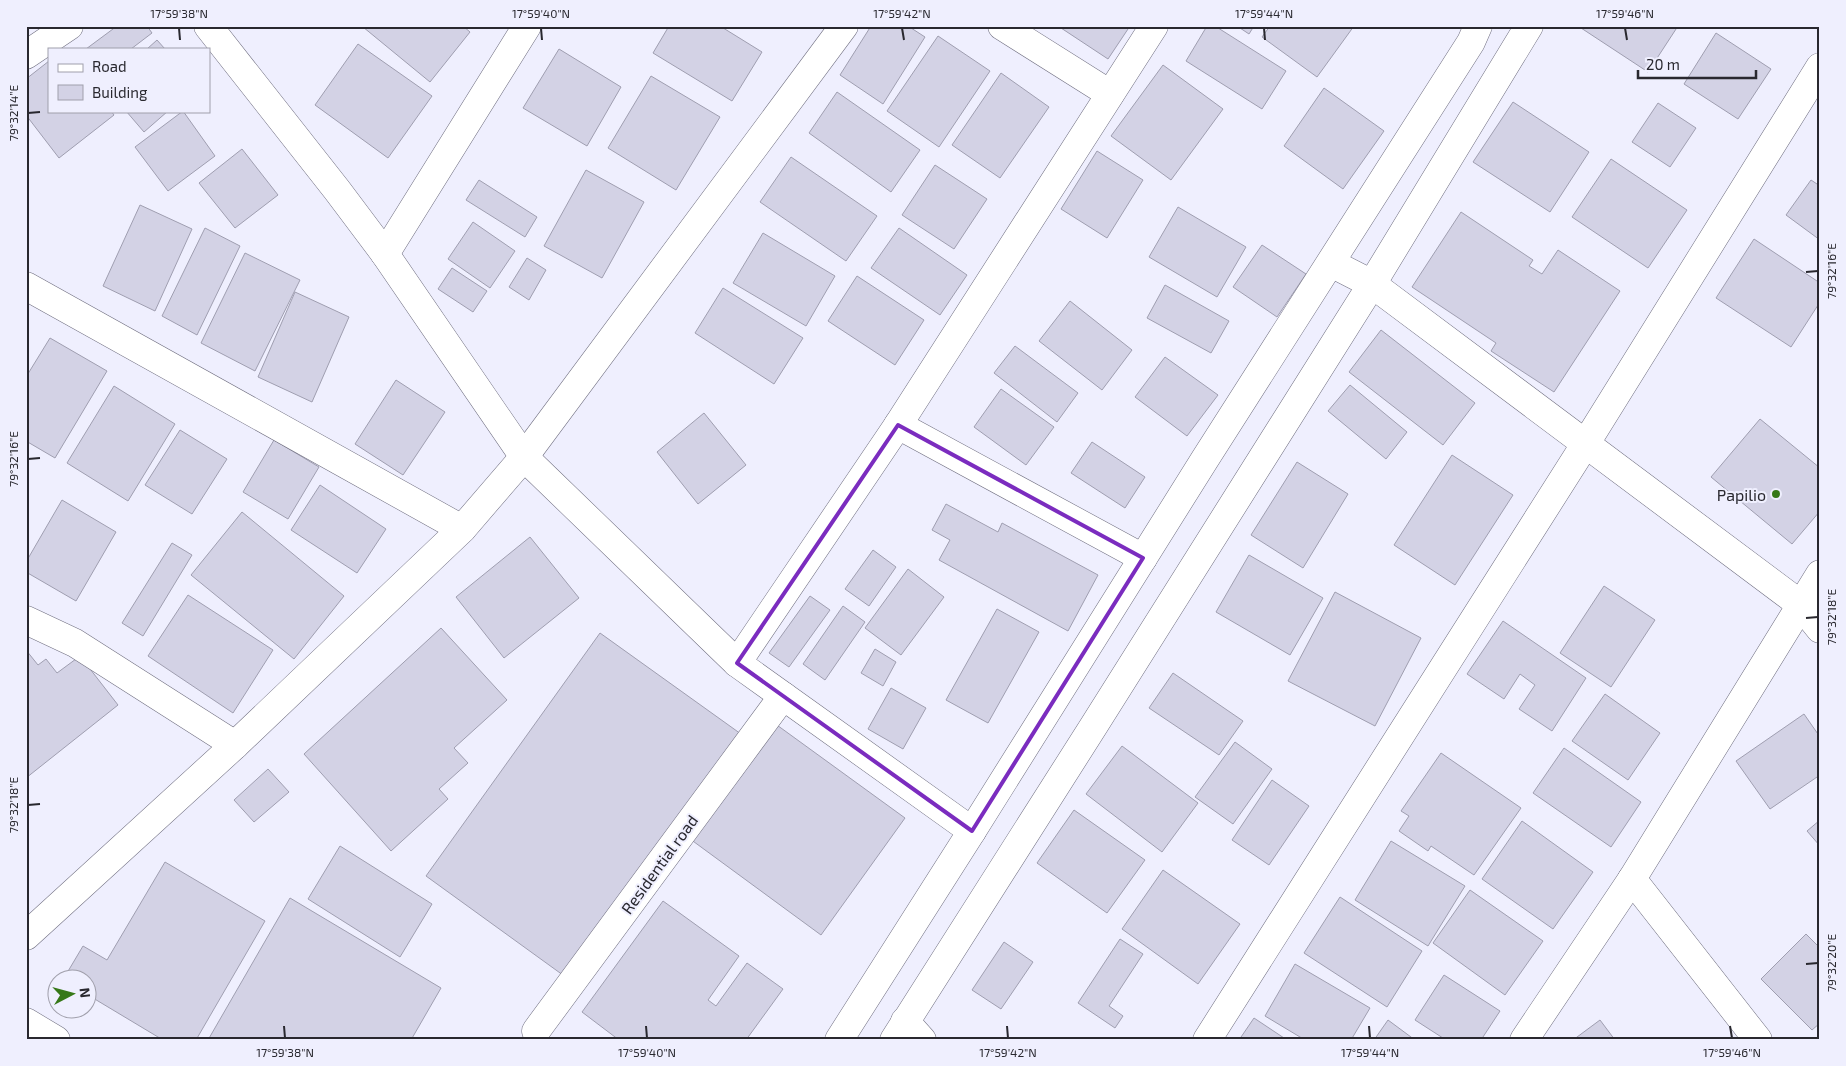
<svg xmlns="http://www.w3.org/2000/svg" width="1846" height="1066" viewBox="0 0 1846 1066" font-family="'Exo 2',sans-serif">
<rect width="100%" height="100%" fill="#efeffe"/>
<g fill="#d3d2e5" stroke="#9f9eb0">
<polygon points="117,26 147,26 152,33 131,49 86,49"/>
<polygon points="463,26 470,32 430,82 363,27"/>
<polygon points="669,26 720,26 762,52 732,101 653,53"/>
<polygon points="871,26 908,26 925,37 883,104 840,75"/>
<polygon points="1058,26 1130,26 1108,59"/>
<polygon points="1207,26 1215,26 1286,71 1262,109 1186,61"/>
<polygon points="1237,26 1254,26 1249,34"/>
<polygon points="1270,26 1354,26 1317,77 1262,37"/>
<polygon points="1578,26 1678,26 1648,72"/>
<polygon points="1716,33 1771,69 1738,119 1684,84"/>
<polygon points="938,36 990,71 939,147 887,111"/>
<polygon points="157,40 165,49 147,49"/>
<polygon points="358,44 432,96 388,158 315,105"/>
<polygon points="559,49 621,87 587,146 523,108"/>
<polygon points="49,61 49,111 111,111 114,115 59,158 26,115 26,79"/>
<polygon points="1163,65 1223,109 1171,180 1111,136"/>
<polygon points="1001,73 1049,107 1000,178 952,145"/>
<polygon points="651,76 720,117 676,190 608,148"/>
<polygon points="1324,88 1384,131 1343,189 1284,146"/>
<polygon points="837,92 920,150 891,192 809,133"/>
<polygon points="1513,102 1589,152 1550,212 1473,162"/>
<polygon points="1658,103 1696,128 1670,167 1632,142"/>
<polygon points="126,111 168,111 144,132"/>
<polygon points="183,111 215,156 168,191 135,147"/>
<polygon points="242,149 278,195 235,228 199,183"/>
<polygon points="1097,151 1143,180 1107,238 1061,209"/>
<polygon points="791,157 877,216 846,261 760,202"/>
<polygon points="1611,159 1687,210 1648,268 1572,217"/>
<polygon points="935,165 987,199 954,249 902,215"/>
<polygon points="586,170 644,202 602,278 544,246"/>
<polygon points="479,180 537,217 525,237 466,200"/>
<polygon points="1811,180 1820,186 1820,240 1786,215"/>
<polygon points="140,205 192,229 155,311 103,286"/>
<polygon points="1178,207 1246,247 1217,297 1149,257"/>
<polygon points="1461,212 1533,260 1529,266 1542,274 1558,250 1620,291 1554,392 1491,351 1496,343 1412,287"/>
<polygon points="473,222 515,251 490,288 448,259"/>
<polygon points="205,228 240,246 197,335 162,316"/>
<polygon points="899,228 967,275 940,315 871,268"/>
<polygon points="763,233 835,276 806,326 733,283"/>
<polygon points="1754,239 1820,283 1820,302 1791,347 1716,298"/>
<polygon points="1262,245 1306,274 1277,317 1233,287"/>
<polygon points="245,253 300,280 255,371 201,343"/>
<polygon points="527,258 546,270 529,300 509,287"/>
<polygon points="452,268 487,291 473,312 438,289"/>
<polygon points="857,276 924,320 895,365 828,321"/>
<polygon points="1165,285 1229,321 1211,353 1147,318"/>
<polygon points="723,288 803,338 774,384 695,333"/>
<polygon points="295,292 349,317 312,402 258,377"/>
<polygon points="1070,301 1132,350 1102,390 1039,341"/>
<polygon points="1381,330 1475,403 1443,445 1349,372"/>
<polygon points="50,338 107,371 55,458 26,441 26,377"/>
<polygon points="1015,346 1078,393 1057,422 994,373"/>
<polygon points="1165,357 1218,395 1187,436 1135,397"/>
<polygon points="396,380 445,412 403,475 355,444"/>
<polygon points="1350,385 1407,432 1386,459 1328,411"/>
<polygon points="114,386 175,424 128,501 67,463"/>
<polygon points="1001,389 1054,427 1026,465 974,427"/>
<polygon points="704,413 746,465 698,504 657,452"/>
<polygon points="1760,419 1820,468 1820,511 1792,544 1711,477"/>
<polygon points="180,430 227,459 192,514 145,485"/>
<polygon points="274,440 319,467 288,519 243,492"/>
<polygon points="1092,442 1145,477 1125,508 1071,473"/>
<polygon points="1452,455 1513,495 1455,585 1394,545"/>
<polygon points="1297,462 1348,494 1303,568 1251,535"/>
<polygon points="320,485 386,529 357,573 291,530"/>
<polygon points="62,500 116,532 76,601 26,572 26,562"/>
<polygon points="946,504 998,532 1002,523 1098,575 1068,631 939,560 950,540 932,530"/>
<polygon points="242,512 344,596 294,659 191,575"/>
<polygon points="530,537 579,598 504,658 456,597"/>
<polygon points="172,543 192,555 143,636 122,623"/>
<polygon points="873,550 896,567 869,606 845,589"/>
<polygon points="1249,555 1323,598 1290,655 1216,612"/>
<polygon points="908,569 944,597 901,655 865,628"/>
<polygon points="1604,586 1655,620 1611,687 1560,653"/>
<polygon points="1335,592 1421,638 1375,726 1288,681"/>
<polygon points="188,595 273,650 233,713 148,656"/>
<polygon points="810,596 830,610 789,667 769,653"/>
<polygon points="843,606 865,622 825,680 803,664"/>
<polygon points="997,609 1039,632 988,723 946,700"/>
<polygon points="1503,621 1586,678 1552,731 1519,709 1535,685 1520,674 1504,699 1467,674"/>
<polygon points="441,628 507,700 454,748 468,763 439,789 448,799 391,851 304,754"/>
<polygon points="600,633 741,734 567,978 426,876"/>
<polygon points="875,649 896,662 883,686 861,673"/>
<polygon points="26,650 38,665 46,659 57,673 80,656 118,705 26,778"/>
<polygon points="1173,673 1243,721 1219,755 1149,708"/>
<polygon points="891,688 926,708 903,749 868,729"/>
<polygon points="1605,694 1660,733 1628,780 1572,741"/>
<polygon points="1804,714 1820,737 1820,775 1770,809 1736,761"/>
<polygon points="770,720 905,818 821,935 686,836"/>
<polygon points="1235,742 1272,769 1233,824 1195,797"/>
<polygon points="1122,746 1198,803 1162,852 1086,794"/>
<polygon points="1564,748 1641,802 1611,847 1533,793"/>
<polygon points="1441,753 1521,808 1474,875 1431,846 1428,851 1399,831 1409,816 1401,811"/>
<polygon points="268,769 289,792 254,822 234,800"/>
<polygon points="1272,780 1309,806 1269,865 1232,840"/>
<polygon points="1074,810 1145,860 1107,913 1037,863"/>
<polygon points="1820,820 1820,846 1807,831"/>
<polygon points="1522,821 1593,872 1553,929 1482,879"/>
<polygon points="1391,841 1465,886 1428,946 1355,900"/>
<polygon points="340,846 432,904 400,957 308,899"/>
<polygon points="165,862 265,921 196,1040 163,1040 88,995 88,978 64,978 83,946 107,960"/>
<polygon points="1163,870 1240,924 1198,984 1122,929"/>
<polygon points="1470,890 1543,941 1505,995 1433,943"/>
<polygon points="1340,897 1422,951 1387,1007 1304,953"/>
<polygon points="290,898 441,988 411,1040 208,1040"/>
<polygon points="663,901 739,956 708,1000 716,1006 747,963 783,989 746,1040 619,1040 582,1012"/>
<polygon points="1806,934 1820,948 1820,1023 1812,1030 1761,979"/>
<polygon points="1120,939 1143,954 1109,1006 1123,1016 1115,1028 1078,1003"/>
<polygon points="1004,942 1033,962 1001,1009 972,990"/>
<polygon points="1295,964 1370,1008 1351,1040 1305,1040 1265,1016"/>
<polygon points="1444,975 1500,1011 1481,1040 1446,1040 1415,1020"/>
<polygon points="1254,1018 1287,1040 1239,1040"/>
<polygon points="1388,1020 1415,1040 1374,1040"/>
<polygon points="1600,1020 1615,1040 1573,1040"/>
</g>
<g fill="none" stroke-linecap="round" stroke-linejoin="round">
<defs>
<g id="minor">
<polyline points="208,26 337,190 385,254 524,457 737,663 972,831"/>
<polyline points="1002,26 1110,94"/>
<polyline points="26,55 69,26"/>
<polyline points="385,254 527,26"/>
<polyline points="1331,263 1372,284 1800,604 1820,629"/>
<polyline points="26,286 462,529"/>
<polyline points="898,425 1143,558"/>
<polyline points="26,620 75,643 235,745"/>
<polyline points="737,663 898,425 1154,26"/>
<polyline points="1632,879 1758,1040"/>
<polyline points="26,936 235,745 462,529 524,457 844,26"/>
<polyline points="905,1021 922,1040"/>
<polyline points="26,1022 56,1040"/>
<polyline points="536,1031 783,696"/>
<polyline points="839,1040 972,831 1205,459 1471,42 1478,26"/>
<polyline points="894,1040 1093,727 1372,284 1529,26"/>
<polyline points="1207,1040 1586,443 1820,67"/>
<polyline points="1524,1040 1632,879 1820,574"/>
</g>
</defs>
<use href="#minor" stroke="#706f80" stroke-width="29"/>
<use href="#minor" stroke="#fff" stroke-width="28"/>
</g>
<path fill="none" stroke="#7b2cbf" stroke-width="4" stroke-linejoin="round" d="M898,425l245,133 -171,273 -235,-168z"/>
<path fill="none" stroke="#29282f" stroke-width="2" d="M179,28l1,12M541,28l1,12M902,28l2,12M1264,28l1,12M1625,28l2,12M28,113l12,-1M1806,272l12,-1M28,459l12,-1M1806,618l12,-1M28,805l12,-1M1806,964l12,-1M284,1026l1,12M646,1026l1,12M1007,1026l1,12M1369,1026l1,12M1730,1026l2,12"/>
<circle fill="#367818" stroke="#efeffe" stroke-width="2" cx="1776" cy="494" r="5"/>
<g text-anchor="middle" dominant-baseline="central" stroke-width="4" stroke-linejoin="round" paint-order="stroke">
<g font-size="16" fill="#29282f" stroke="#efeffe" text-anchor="end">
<text x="1766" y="494">Papilio</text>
</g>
<g font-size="16" fill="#29282f" stroke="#efeffe">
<text transform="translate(659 864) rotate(-54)">Residential road</text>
</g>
</g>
<rect width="1846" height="1066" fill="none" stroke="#efeffe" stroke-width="55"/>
<rect x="48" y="48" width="162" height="65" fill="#efeffe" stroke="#a09fab"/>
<rect x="58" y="64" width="25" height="8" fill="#ffffff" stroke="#a09fab"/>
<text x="92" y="72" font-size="15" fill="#29282f">Road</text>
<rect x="58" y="85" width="25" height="15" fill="#d3d2e5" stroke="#a09fab"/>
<text x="92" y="98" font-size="15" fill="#29282f">Building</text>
<g transform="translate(72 994) rotate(84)"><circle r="24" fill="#efeffe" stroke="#a09fab"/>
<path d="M0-4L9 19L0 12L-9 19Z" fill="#367818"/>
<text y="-8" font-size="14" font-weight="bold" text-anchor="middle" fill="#29282f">N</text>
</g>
<path d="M1638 70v8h118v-8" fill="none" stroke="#29282f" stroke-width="2.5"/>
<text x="1646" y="70" font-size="15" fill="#29282f" stroke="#efeffe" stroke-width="4" paint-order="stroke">20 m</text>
<rect x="28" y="28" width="1790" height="1010" fill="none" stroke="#29282f" stroke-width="2"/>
<g font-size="12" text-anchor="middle" fill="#29282f">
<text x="179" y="18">17°59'38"N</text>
<text x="541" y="18">17°59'40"N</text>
<text x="902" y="18">17°59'42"N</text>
<text x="1264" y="18">17°59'44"N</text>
<text x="1625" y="18">17°59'46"N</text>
<text transform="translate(14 113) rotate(-90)" y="4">79°32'14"E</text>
<text transform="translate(1832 271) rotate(-90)" y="4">79°32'16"E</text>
<text transform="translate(14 459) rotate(-90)" y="4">79°32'16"E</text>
<text transform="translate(1832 617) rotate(-90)" y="4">79°32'18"E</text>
<text transform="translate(14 805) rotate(-90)" y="4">79°32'18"E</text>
<text transform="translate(1832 963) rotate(-90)" y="4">79°32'20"E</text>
<text x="285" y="1057">17°59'38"N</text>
<text x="647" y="1057">17°59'40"N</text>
<text x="1008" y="1057">17°59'42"N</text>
<text x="1370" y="1057">17°59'44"N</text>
<text x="1732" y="1057">17°59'46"N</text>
</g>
</svg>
